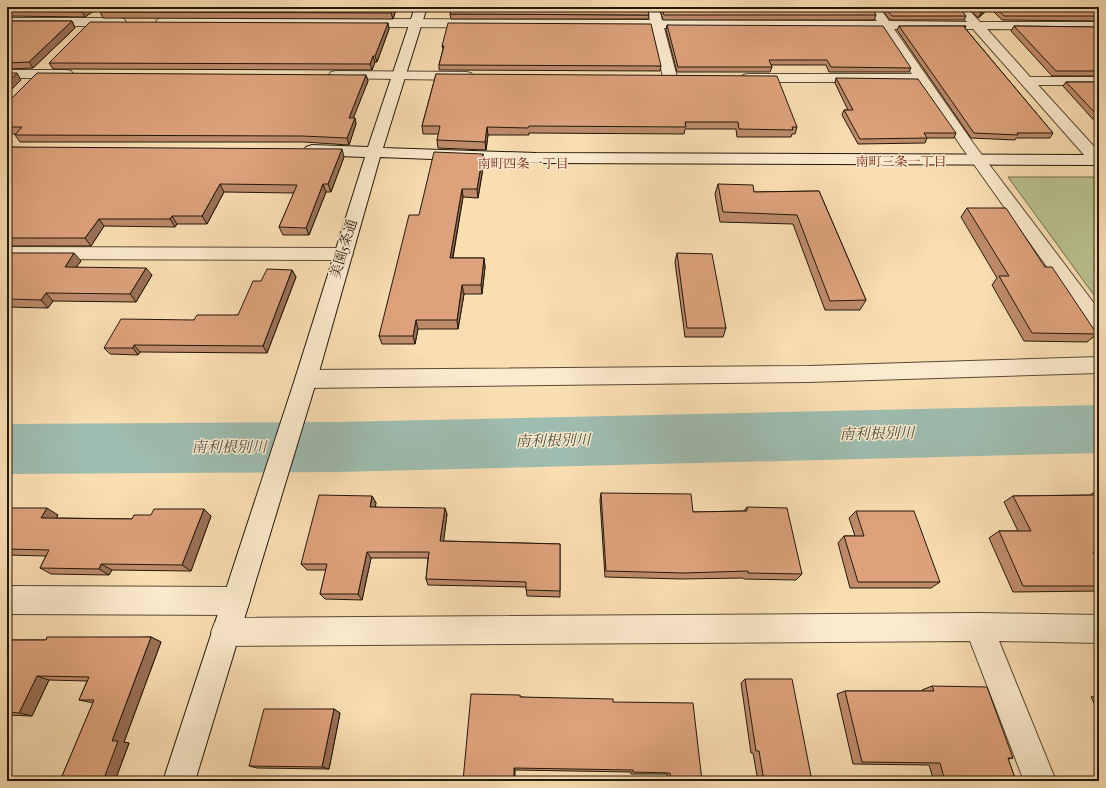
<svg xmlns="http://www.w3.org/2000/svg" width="1106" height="788" viewBox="0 0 1106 788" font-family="'Sorts Mill Goudy','Noto Serif JP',serif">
<rect width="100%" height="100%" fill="#f9deb2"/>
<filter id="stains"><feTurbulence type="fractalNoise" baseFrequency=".005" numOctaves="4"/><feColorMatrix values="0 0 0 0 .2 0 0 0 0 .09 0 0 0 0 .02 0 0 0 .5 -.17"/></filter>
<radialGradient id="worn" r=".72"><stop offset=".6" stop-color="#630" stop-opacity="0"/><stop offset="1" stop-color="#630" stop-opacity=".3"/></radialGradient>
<polygon fill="#b9c28f" stroke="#6e6c4c" points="1008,177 1094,177 1099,183 1099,302"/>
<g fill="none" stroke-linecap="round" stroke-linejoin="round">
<polygon fill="#9ebcaf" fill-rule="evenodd" points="1099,405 1099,453 337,472 7,474 7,424 337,422"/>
<defs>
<g id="street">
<polygon points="647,7 659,7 662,20 877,21 867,7 879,7 889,21 967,22 954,7 966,7 980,22 1099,22 1099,30 987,29 1030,77 1099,77 1099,85 1038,85 1099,152 1099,167 1093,165 973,29 894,29 973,143 1099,310 1099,332 1092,330 963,149 917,82 748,82 743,81 741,78 743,75 748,74 912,74 882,29 664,28 677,77 675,80 670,81 665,80 663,77 652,28 162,26 158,25 156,22 158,19 162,18 650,20"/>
<polygon points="7,18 120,18 124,19 126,22 124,25 120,26 7,26"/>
<polygon points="7,70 66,70 71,71 73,74 71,77 66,78 7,78"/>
<polygon points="336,71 466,72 471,73 473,76 471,79 466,80 331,78 329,75 331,72"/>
<polygon points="7,247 344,248 350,250 353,254 350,258 344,260 7,259"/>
<polygon points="1099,357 1099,373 809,382 306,388 298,385 295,379 298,373 306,370 809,366"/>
<polygon points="7,586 236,587 246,591 250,601 246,611 236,615 7,614"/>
<polygon points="979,613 1099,615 1099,643 999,641 1056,781 1024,781 970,641 225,646 215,642 211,632 215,622 225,618"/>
</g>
<polygon id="secondary" points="415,7 427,7 383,148 536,153 1099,155 1099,165 536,163 380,157 317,379 195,781 163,781 295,379 365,157 312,155 306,153 304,150 306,147 312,145 368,147"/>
</defs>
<use href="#street" stroke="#584933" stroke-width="2"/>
<use href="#secondary" stroke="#221709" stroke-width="2"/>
<use href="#street" fill="#fbeacd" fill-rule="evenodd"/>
<use href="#secondary" fill="#fbeacd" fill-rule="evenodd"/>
</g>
<g fill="#be8b6b" stroke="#221709">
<polygon points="7,7 397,7 393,19 103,18 100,12 98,11 92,12 85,17 7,16"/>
<polygon points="659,7 871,7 876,15 874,20 663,20"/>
<polygon points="880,7 958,7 966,16 964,20 890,20"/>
<polygon points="968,7 1099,7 1099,21 1002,20 990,8 978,18"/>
<polygon points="450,14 649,15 648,19 451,19"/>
<polygon points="7,21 72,21 75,28 33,68 7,69"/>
<polygon points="388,23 389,29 377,62 375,62 372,70 53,69 49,63"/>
<polygon points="667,25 911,68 909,72 829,72 826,65 771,65 772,67 770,72 677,72 666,30"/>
<polygon points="899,26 966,26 965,28 1053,133 1050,138 1016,138 1015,140 971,138 897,30"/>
<polygon points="1014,26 1099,27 1099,76 1052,76 1011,31"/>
<polygon points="442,46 661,66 660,71 439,70 439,65 443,49"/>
<polygon points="436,74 797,127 795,134 792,134 791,137 737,137 736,129 685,129 684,134 529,133 529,135 488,135 486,150 438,148 437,140 439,134 423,134 422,126"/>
<polygon points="366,75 368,81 353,118 355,118 356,124 349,145 304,142 20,142 15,135 16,134 7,134 7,102"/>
<polygon points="836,78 956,133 954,138 927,138 925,143 858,144 842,115 844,110 848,110 835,83"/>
<polygon points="1066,82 1099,82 1099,126 1063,86"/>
<polygon points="7,147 344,157 331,192 326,192 309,235 283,235 279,227 294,193 224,192 207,224 177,224 175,227 104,226 91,246 7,246"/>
<polygon points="483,154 484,162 478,198 463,197 453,258 484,258 485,267 482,294 464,294 458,329 418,329 415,344 382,344 379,336 419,215"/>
<polygon points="718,184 754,192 819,191 866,300 860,310 825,310 793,224 720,222 715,194"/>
<polygon points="967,208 1045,267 1097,334 1087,342 1024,341 992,285 997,278 961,217"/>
<polygon points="7,253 81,261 76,267 152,275 136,302 53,301 48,308 7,307"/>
<polygon points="677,253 726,328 723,337 685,337 675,262"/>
<polygon points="292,270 296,277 267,353 140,352 138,355 110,354 104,348 194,320 238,315 261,281"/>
<polygon points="1098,490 1099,490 1099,559 1096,559 1099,563 1099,591 1013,592 989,538 999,531 1018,531 1004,502 1013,496 1090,495"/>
<polygon points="601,493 693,512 744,511 747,507 802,574 796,580 744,579 743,578 681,579 605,577 600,500"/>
<polygon points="372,496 376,503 375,507 447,514 443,541 560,544 560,597 527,596 526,587 428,585 426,579 428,558 371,558 362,600 325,599 320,594 326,570 307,570 301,564"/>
<polygon points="7,508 58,515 56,518 132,519 211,516 191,571 112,570 109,575 51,574 40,568 46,556 7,555"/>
<polygon points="856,511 940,582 931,588 850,588 838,543 844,536 855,536 849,518"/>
<polygon points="151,637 161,642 124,742 129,743 115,781 60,781 93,703 79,700 87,681 49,680 32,716 7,715 7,640 46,640"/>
<polygon points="745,679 812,781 758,781 753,753 751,753 741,683"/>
<polygon points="932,686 1013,758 1008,759 1016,781 934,781 929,765 853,764 837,694 845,691 923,691 922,690"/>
<polygon points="520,695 520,697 613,702 702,781 667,781 667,774 631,774 631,772 515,770 463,781"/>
<polygon points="1099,695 1099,713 1091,697"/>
<polygon points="334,709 340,713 329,769 257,768 249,766"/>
</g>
<g fill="#9b7157" stroke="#221709">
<polygon points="88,7 96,7 98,11 92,12 85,17 82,12"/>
<polygon points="393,7 397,7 393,19 391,13"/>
<polygon points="988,7 990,7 978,18 981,13"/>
<polygon points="72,21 75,28 33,68 29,62"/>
<polygon points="388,23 389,29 377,62 375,56"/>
<polygon points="373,56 375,62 372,70 370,64"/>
<polygon points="17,73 21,80 7,94 7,83"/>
<polygon points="366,75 368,81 351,124 349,118"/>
<polygon points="355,118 356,124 349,145 347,138"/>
<polygon points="487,127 488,135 486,150 485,142"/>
<polygon points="342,149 344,157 331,192 328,184"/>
<polygon points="483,154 484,162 478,198 477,189"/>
<polygon points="220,184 224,192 207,224 202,216"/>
<polygon points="323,184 326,192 309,235 306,228"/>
<polygon points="462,189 463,197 451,266 450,258"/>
<polygon points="172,216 177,224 175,227 170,219"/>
<polygon points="99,219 104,226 91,246 85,238"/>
<polygon points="74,253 81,261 71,274 65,267"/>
<polygon points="484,258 485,267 482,294 481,285"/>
<polygon points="146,268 152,275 136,302 130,294"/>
<polygon points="292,270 296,277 267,353 263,346"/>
<polygon points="462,285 464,294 458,329 457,320"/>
<polygon points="46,293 53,301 48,308 41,300"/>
<polygon points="416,320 418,329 415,344 413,336"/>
<polygon points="134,345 140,352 138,355 133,348"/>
<polygon points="372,496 376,503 374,513 370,507"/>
<polygon points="47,508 58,515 52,525 41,518"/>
<polygon points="445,508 447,514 443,547 440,541"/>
<polygon points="204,509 211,516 191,571 182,565"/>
<polygon points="367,552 371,558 362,600 358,594"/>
<polygon points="101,564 112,570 109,575 99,569"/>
<polygon points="151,637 161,642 124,742 129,743 115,781 103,781 112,741"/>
<polygon points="37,676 49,680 32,716 19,713"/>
<polygon points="334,709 340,713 329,769 322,767"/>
<polygon points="514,768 515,770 515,781 514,781"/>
</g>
<g fill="#dda27c" stroke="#221709">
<polygon points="7,7 88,7 82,12 7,11"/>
<polygon points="98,7 393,7 391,13 100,12"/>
<polygon points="452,7 647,7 649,15 450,14"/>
<polygon points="661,7 871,7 876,15 664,15"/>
<polygon points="885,7 958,7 966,16 892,16"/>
<polygon points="975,7 988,7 981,13"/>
<polygon points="996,7 1099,7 1099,16 1004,16"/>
<polygon points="7,21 72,21 29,62 7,63"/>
<polygon points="90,22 388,23 375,56 373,56 370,64 49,63"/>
<polygon points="448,23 651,24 661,66 439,65 444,46 442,46"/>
<polygon points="667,25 883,26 911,68 831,67 827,60 769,60 772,67 678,67"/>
<polygon points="899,26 966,26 964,27 1053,133 1017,133 1018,135 974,133"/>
<polygon points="1014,26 1099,27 1099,71 1056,71"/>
<polygon points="7,73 17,73 7,83"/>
<polygon points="37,73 366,75 349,118 355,118 347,138 302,136 15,135 22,127 7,127 7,102 8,102"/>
<polygon points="436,74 777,76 797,127 792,127 793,130 739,129 738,122 685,122 686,127 529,126 528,128 487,127 485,142 437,140 440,126 422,126"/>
<polygon points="836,78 918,79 956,133 924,133 927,138 860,139 844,110 853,110"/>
<polygon points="1066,82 1099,82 1099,117"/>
<polygon points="7,147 342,149 328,184 323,184 306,228 279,227 297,185 220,184 202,216 172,216 170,219 99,219 85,238 7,238"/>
<polygon points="434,152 483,154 477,189 462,189 450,258 484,258 481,285 462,285 457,320 416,320 413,336 379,336 409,215 419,215"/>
<polygon points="718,184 753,185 754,192 819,191 866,300 830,301 797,215 723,212"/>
<polygon points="967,208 1006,208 1045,267 1052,267 1097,334 1032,333 999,276 1009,276"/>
<polygon points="7,253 74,253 65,267 146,268 130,294 46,293 41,300 7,299"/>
<polygon points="677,253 712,254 726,328 687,328"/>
<polygon points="267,269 292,270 263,346 134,345 133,348 104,348 121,319 194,320 197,315 238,315 253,281 261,281"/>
<polygon points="601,493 691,494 693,512 747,511 747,507 787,508 802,574 748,573 748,571 684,573 606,571"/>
<polygon points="319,495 372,496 370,507 445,508 440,541 560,544 560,591 526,590 526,582 426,579 429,552 367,552 358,594 320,594 327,564 301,564"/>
<polygon points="1099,495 1099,552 1093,552 1099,563 1099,586 1023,586 999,531 1031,531 1013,496"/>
<polygon points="7,508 47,508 41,518 132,519 134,515 151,515 154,509 204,509 182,565 101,564 99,569 40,568 49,550 7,549"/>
<polygon points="856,511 914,511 940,582 858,582 844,536 864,536"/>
<polygon points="47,637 151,637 112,741 118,741 103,781 60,781 94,700 79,700 89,677 37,676 19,713 7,712 7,640 46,640"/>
<polygon points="745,679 792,679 812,781 764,781 759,751 756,751"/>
<polygon points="932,686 987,687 1013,758 1008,758 1016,781 945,781 940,763 862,762 845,691 934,691"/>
<polygon points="471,694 520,695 520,697 613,699 613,702 693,703 702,781 671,781 670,773 633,772 633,770 514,768 514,781 463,781"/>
<polygon points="264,709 334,709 322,767 249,766"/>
</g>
<g text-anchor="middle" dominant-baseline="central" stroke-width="3" stroke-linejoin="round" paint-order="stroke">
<g font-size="13" fill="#7a1f14" stroke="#fbeacd">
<text x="901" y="163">南町三条一丁目</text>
<text x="523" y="165">南町四条一丁目</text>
</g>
<g font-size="14" fill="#221709" stroke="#fbeacd">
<text transform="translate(345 249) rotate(-73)">美園5条通</text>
</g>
<g font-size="15" font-style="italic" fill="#4d5143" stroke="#fbeacd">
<text transform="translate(877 435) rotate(-1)">南利根別川</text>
<text transform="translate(553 442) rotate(-1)">南利根別川</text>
<text x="229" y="448">南利根別川</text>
</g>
</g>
<rect width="1106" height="788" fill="none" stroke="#f9deb2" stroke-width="24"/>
<rect x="8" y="8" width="1090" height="772" fill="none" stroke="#221709" stroke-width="2"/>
<rect x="12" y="12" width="1082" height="764" fill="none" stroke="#221709"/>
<rect width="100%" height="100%" filter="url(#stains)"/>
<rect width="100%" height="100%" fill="url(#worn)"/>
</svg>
